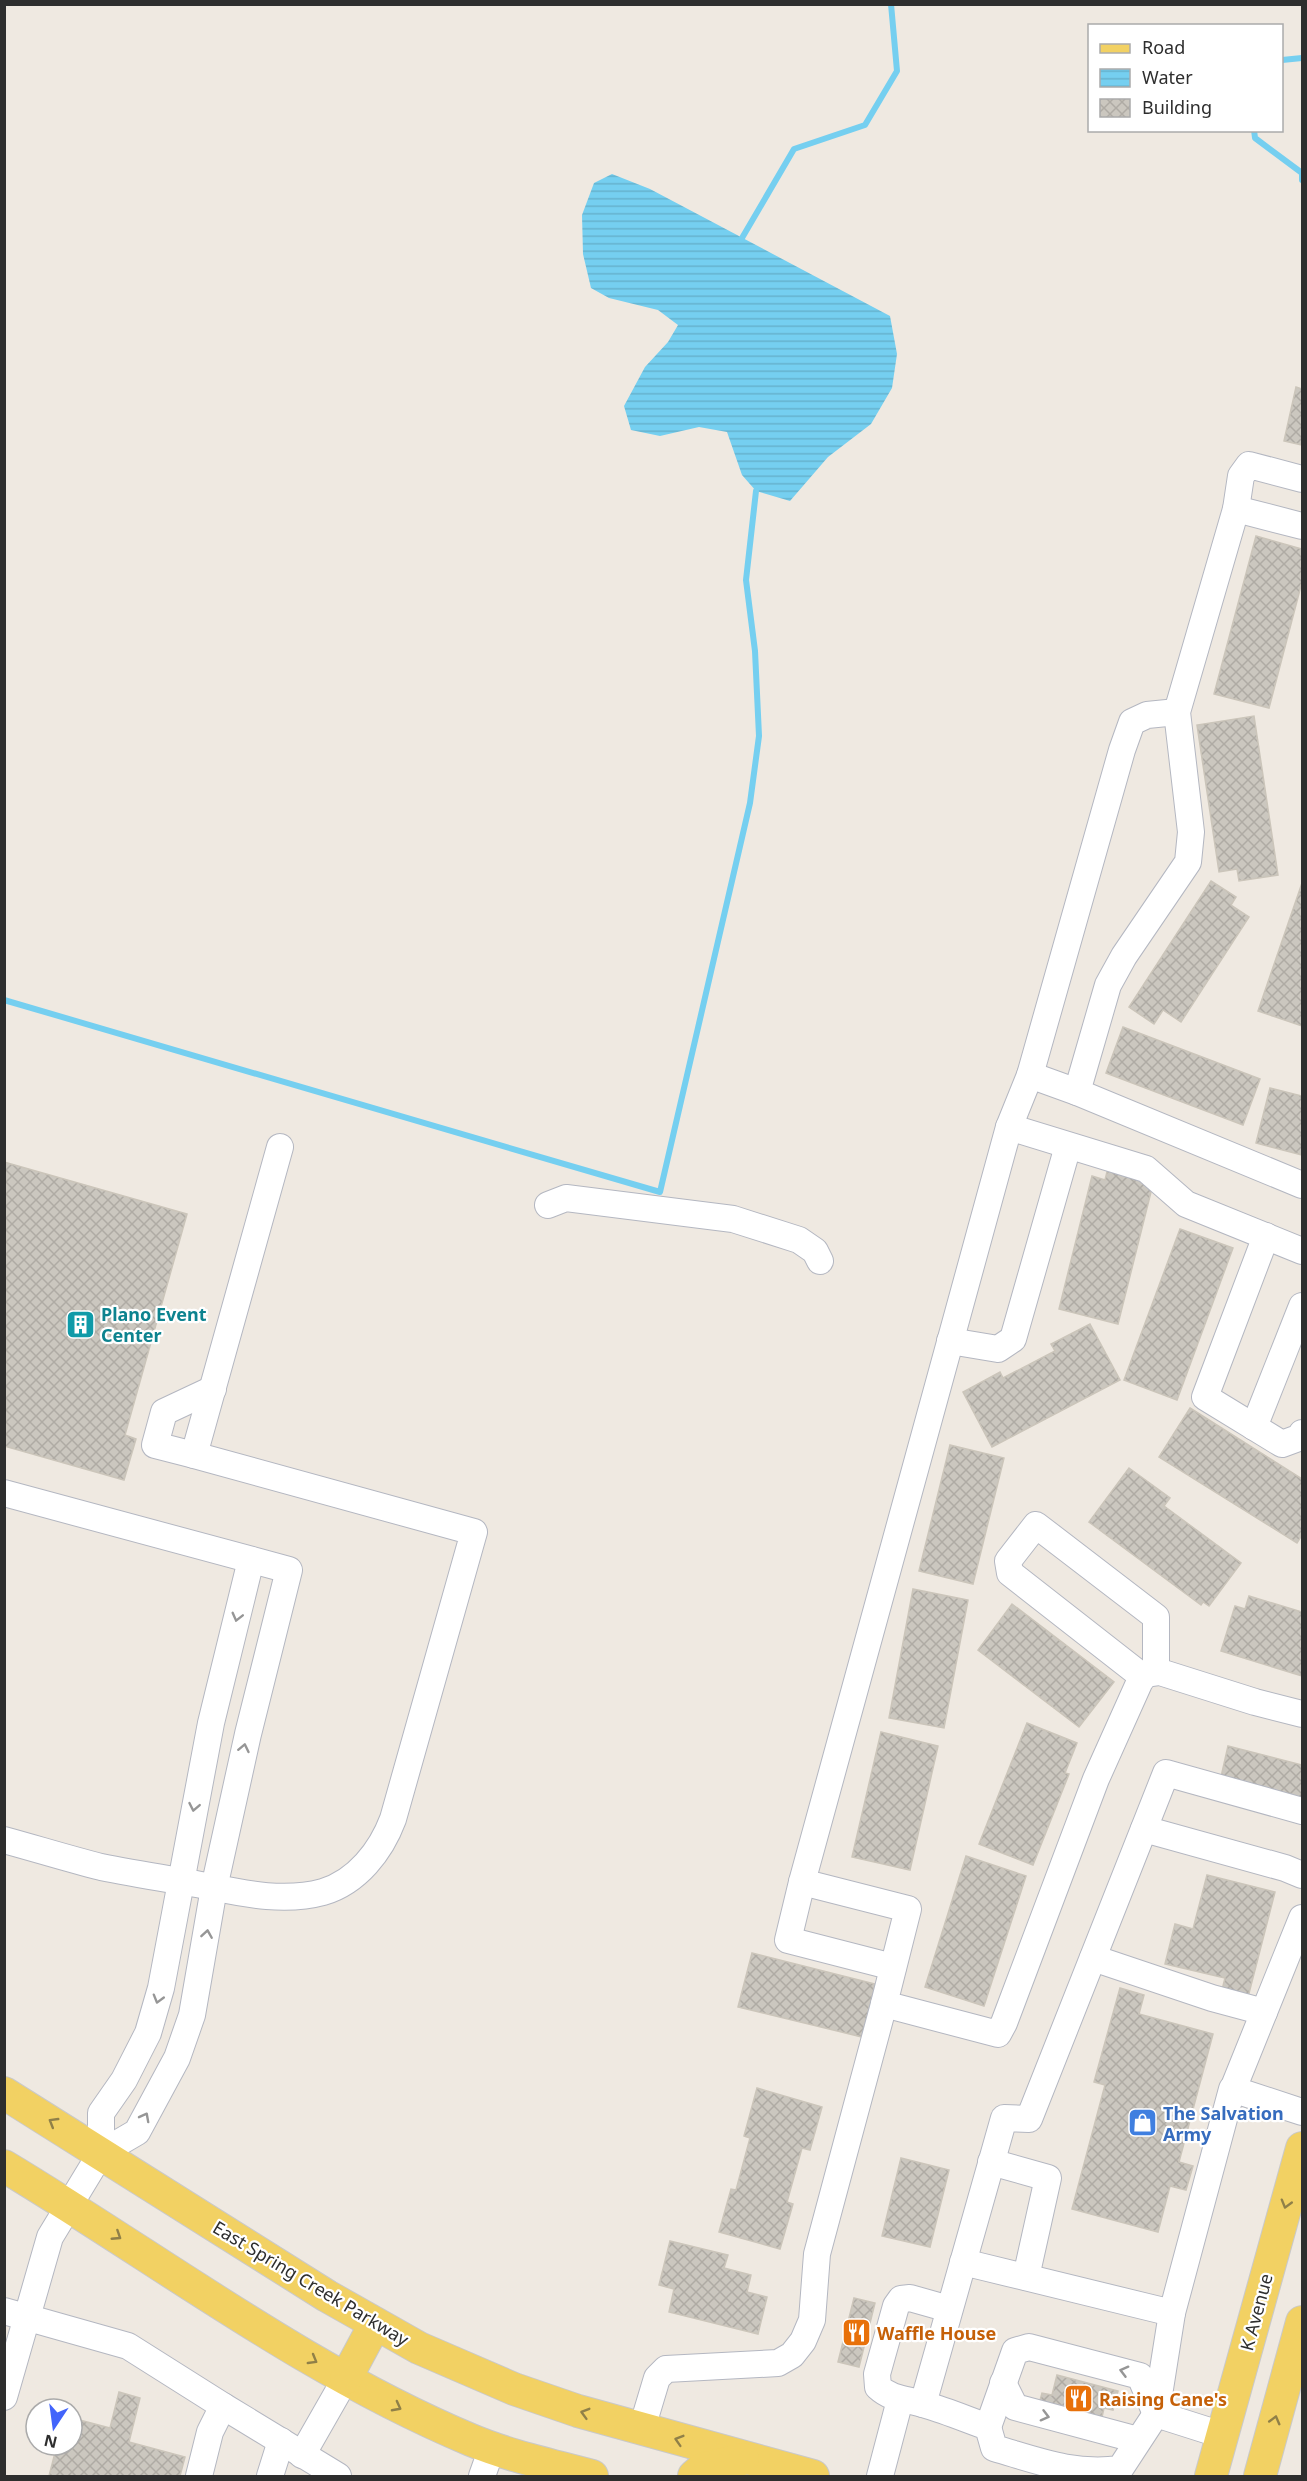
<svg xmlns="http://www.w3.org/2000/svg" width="1307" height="2481" viewBox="0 0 1307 2481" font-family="'Noto Sans',sans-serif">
<defs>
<pattern id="water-rules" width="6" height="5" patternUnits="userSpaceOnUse" patternTransform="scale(1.5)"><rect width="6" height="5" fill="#75cff0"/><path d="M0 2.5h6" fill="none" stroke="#66b2ce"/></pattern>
<pattern id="building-cross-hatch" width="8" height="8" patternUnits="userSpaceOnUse" patternTransform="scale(1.5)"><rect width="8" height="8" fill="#cbc7bf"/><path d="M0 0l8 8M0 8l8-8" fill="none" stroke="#afaba4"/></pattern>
</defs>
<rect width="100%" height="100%" fill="#efe9e1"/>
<polygon fill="url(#water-rules)" points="612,174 650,189 890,316 897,354 892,388 871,424 828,457 790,501 756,491 742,475 727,432 699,427 660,436 631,430 624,406 645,367 668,342 678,325 658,310 609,298 591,288 583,254 582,215 594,183"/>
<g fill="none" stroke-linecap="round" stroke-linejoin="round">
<g stroke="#75cff0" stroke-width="6">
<polyline points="1282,60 1302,58"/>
<polyline points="1254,130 1255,138 1302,173 1302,180"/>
<polyline points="742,238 794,149 865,125 897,71 891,4"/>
<polyline points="4,1000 660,1192 750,803 759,736 755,651 746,580 756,491"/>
</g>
</g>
<g fill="url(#building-cross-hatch)" stroke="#cbc5ba" stroke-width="1.5">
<polygon points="1296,387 1302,389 1302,445 1284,441"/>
<polygon points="1256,536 1302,549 1302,582 1269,708 1214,694"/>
<polygon points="1254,716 1278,875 1239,881 1237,869 1219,872 1197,725"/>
<polygon points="1211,881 1236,897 1231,905 1249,917 1181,1022 1163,1010 1154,1024 1129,1007"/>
<polygon points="1302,883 1302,1026 1258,1011"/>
<polygon points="1123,1027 1260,1079 1243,1125 1106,1073"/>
<polygon points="1270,1088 1302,1096 1302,1155 1256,1143"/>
<polygon points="4,1162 187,1214 125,1435 136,1439 124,1480 4,1446"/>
<polygon points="1108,1168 1154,1180 1118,1324 1059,1309 1092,1176 1105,1180"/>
<polygon points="1180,1229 1233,1248 1177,1400 1124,1380"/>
<polygon points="1090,1324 1120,1380 992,1447 963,1392 1000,1372 1003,1378 1055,1351 1051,1344"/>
<polygon points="1190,1408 1302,1479 1302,1535 1297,1543 1159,1457"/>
<polygon points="950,1445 1004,1458 973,1584 919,1571"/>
<polygon points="1129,1468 1170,1498 1164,1506 1241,1563 1209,1606 1203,1602 1201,1605 1089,1522"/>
<polygon points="913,1589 968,1600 944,1728 889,1718"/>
<polygon points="1249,1596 1302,1612 1302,1676 1221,1651 1235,1606 1245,1609"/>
<polygon points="1012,1604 1114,1682 1079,1727 978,1650"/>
<polygon points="1027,1723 1077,1743 1065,1773 1069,1774 1033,1865 979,1844"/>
<polygon points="881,1732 938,1746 910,1870 852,1857"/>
<polygon points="1228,1746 1302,1765 1302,1798 1221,1777"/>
<polygon points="966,1856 1026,1876 984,2006 925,1987"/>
<polygon points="1207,1875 1275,1892 1247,2001 1221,1994 1225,1978 1165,1964 1175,1924 1193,1929"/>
<polygon points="752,1953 875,1984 862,2037 738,2007"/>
<polygon points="1120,1988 1144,1995 1139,2014 1213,2034 1179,2162 1193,2166 1186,2190 1170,2186 1158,2232 1072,2209 1105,2085 1094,2082"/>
<polygon points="757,2088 822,2107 810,2150 802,2148 787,2202 793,2204 780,2249 719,2232 731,2189 736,2190 750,2138 744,2136"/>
<polygon points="901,2158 949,2170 930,2247 882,2236"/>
<polygon points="670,2241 728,2255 724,2268 751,2275 747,2292 767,2297 758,2334 669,2312 674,2289 659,2285"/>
<polygon points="854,2298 875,2303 859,2367 838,2362"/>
<polygon points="1057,2375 1118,2391 1113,2410 1104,2408 1102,2417 1051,2403 1050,2407 1039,2404 1042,2393 1052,2395"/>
<polygon points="119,2392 140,2398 129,2442 185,2457 180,2476 49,2476 57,2445 72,2445 72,2418 110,2428"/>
</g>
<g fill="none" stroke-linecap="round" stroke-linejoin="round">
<defs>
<g id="minor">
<polyline points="1236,509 1302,526"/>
<polyline points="1177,712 1147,715 1132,722 1122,750 1030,1075 1009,1127 802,1882 908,1909 884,2004 998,2034 1004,2023 1096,1779 1140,1681 1146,1674 1160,1672 1255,1702 1302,1714"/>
<polyline points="1030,1075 1077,1092 1302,1185"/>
<polyline points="1077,1092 1108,985 1124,956 1188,862 1191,832 1177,712 1236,509 1241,476 1249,465 1302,479"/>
<polyline points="1009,1127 1146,1169 1186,1204 1302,1251"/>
<polyline points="548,1205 566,1198 733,1219 799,1240 815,1251 820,1261"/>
<polyline points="1266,1236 1205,1397 1282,1444 1301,1437 1302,1433"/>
<polyline points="950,1341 998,1349 1013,1339 1068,1146"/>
<polyline points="1254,1427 1302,1306"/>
<polyline points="194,1455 155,1445 164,1412 213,1389"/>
<polyline points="4,1493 289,1570 248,1734 214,1888 192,2015 177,2058 137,2132 101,2153 50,2237 4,2397"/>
<polyline points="1143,1677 1010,1573 1008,1561 1036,1525 1156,1617 1156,1672"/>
<polyline points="1144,1829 1285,1868 1302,1875"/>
<path d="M4,1840c33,9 65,19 97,27 30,6 61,11 90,16 43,8 88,21 132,9 34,-10 58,-41 70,-73l81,-287 -280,-77 86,-308"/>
<polyline points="802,1882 788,1940 893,1967"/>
<polyline points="1093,1958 1212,1998 1264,2012"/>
<polyline points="1233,2089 1302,1918"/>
<polyline points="101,2153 101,2113 124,2080 148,2033 161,1988 211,1723 251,1560"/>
<polyline points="991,2162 1048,2178 1026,2277"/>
<polyline points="963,2262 1172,2313 1232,2089 1302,2112"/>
<path d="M949,2309l-39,-11 -9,1 -5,7 -19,68 1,13c14,13 30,12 48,18 21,6 42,15 62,22l6,21c45,13 78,27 126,21l36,-55 66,21"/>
<polyline points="4,2311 128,2346 223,2406 210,2432 199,2476"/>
<polyline points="1003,2383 1015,2407 1138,2440"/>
<polyline points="923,2404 1004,2118 1029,2119 1166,1773 1302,1811"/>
<polyline points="223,2406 338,2476"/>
<polyline points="1156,2414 1172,2313"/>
<polyline points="988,2427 1015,2351 1029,2347 1140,2376 1156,2414"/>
<polyline points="642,2428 657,2378 666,2369 778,2363 792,2355 803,2341 812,2320 817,2254 884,2004"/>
<polyline points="302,2455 346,2378"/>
<polyline points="270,2476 281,2441"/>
<polyline points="482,2476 492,2448"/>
<polyline points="880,2476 900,2400"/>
</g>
<g id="major">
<polyline points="4,2093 327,2296 419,2348 514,2389 578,2411 813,2476"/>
<path d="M4,2166c155,93 300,204 467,274 38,16 81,25 121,36"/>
<polyline points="346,2378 375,2324"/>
<polyline points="694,2476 702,2469 743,2459"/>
<polyline points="1211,2476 1302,2148"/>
<polyline points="1260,2476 1302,2322"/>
</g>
</defs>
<use href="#minor" stroke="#b4b7c1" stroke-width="28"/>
<use href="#major" stroke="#c9c9c9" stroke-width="34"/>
<use href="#minor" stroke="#fff" stroke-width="26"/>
<use href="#major" stroke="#f2d163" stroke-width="32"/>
</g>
<defs><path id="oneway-chevron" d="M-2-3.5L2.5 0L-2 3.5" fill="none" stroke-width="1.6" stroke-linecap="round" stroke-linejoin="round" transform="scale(1.5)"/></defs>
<g stroke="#969696">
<use href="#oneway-chevron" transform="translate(237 1617) rotate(104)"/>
<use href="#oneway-chevron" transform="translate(244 1748) rotate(-78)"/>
<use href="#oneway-chevron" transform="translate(194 1807) rotate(101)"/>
<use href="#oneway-chevron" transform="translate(207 1934) rotate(-81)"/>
<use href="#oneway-chevron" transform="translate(158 1999) rotate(106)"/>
<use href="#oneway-chevron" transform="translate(145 2117) rotate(-62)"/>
<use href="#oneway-chevron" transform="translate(1124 2371) rotate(-165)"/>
<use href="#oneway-chevron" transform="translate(1045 2416) rotate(15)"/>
</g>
<g stroke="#908048">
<use href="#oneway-chevron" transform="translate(53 2122) rotate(-149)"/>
<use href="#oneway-chevron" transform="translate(1286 2204) rotate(106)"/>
<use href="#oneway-chevron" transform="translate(117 2236) rotate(33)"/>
<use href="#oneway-chevron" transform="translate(313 2360) rotate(30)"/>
<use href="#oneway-chevron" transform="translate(397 2407) rotate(28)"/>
<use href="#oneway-chevron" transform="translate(585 2413) rotate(-164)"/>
<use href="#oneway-chevron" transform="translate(1275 2420) rotate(-75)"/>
<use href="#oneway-chevron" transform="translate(679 2440) rotate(-163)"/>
</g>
<defs>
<symbol id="building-square" viewBox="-11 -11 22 22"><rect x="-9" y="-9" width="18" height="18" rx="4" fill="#0f9aa8" stroke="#fff"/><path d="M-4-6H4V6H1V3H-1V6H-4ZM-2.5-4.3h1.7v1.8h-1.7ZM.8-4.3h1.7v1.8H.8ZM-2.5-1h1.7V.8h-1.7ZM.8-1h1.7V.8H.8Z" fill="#fff"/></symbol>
<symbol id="shop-square" viewBox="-11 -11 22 22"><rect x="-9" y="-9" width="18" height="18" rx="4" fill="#3f7fe0" stroke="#fff"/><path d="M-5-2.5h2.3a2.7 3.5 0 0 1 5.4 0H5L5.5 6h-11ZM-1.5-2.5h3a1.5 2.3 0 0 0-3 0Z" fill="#fff"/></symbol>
<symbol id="restaurant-square" viewBox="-11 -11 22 22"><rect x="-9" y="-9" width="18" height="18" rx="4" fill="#e8710a" stroke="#fff"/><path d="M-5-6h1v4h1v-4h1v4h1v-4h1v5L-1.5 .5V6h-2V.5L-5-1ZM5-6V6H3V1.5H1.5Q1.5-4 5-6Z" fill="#fff"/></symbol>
</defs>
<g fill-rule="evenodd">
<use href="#building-square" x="64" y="1308" width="33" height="33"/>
<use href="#shop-square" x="1126" y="2106" width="33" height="33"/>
<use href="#restaurant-square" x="840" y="2316" width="33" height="33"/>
<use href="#restaurant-square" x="1062" y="2382" width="33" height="33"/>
</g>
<g text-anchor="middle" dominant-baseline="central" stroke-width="4.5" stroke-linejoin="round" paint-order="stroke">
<g font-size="18" font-weight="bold" fill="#0d838f" stroke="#fff" text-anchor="start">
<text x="101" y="1314">Plano Event<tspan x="101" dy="21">Center</tspan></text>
</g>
<g font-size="18" font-weight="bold" fill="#366cbe" stroke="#fff" text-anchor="start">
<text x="1163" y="2113">The Salvation<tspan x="1163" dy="21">Army</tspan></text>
</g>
<g font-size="18" fill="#2e2e2e" stroke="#fff">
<text transform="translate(311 2283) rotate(31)">East Spring Creek Parkway</text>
<text transform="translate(1256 2312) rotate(-75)">K Avenue</text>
</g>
<g font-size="18" font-weight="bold" fill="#c56008" stroke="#fff" text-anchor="start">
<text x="877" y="2333">Waffle House</text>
<text x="1099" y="2399">Raising Cane's</text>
</g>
</g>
<rect width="1307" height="2481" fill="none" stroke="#2e2e2e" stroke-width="12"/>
<rect x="1088" y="24" width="195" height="108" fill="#ffffff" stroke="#ababab" stroke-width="1.5"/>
<rect x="1100" y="44" width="30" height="9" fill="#f2d163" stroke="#ababab" stroke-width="1.5"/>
<text x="1142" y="54" font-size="18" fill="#2e2e2e">Road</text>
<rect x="1100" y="69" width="30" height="18" fill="url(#water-rules)" stroke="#ababab" stroke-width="1.5"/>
<text x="1142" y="84" font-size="18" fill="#2e2e2e">Water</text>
<rect x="1100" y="99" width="30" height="18" fill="url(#building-cross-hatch)" stroke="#ababab" stroke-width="1.5"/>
<text x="1142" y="114" font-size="18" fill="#2e2e2e">Building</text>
<g transform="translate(54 2427) rotate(193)"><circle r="28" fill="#ffffff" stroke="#ababab" stroke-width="1.5"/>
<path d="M0-4.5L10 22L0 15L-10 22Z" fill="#4264fb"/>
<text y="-9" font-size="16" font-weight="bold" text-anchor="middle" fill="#2e2e2e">N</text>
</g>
</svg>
